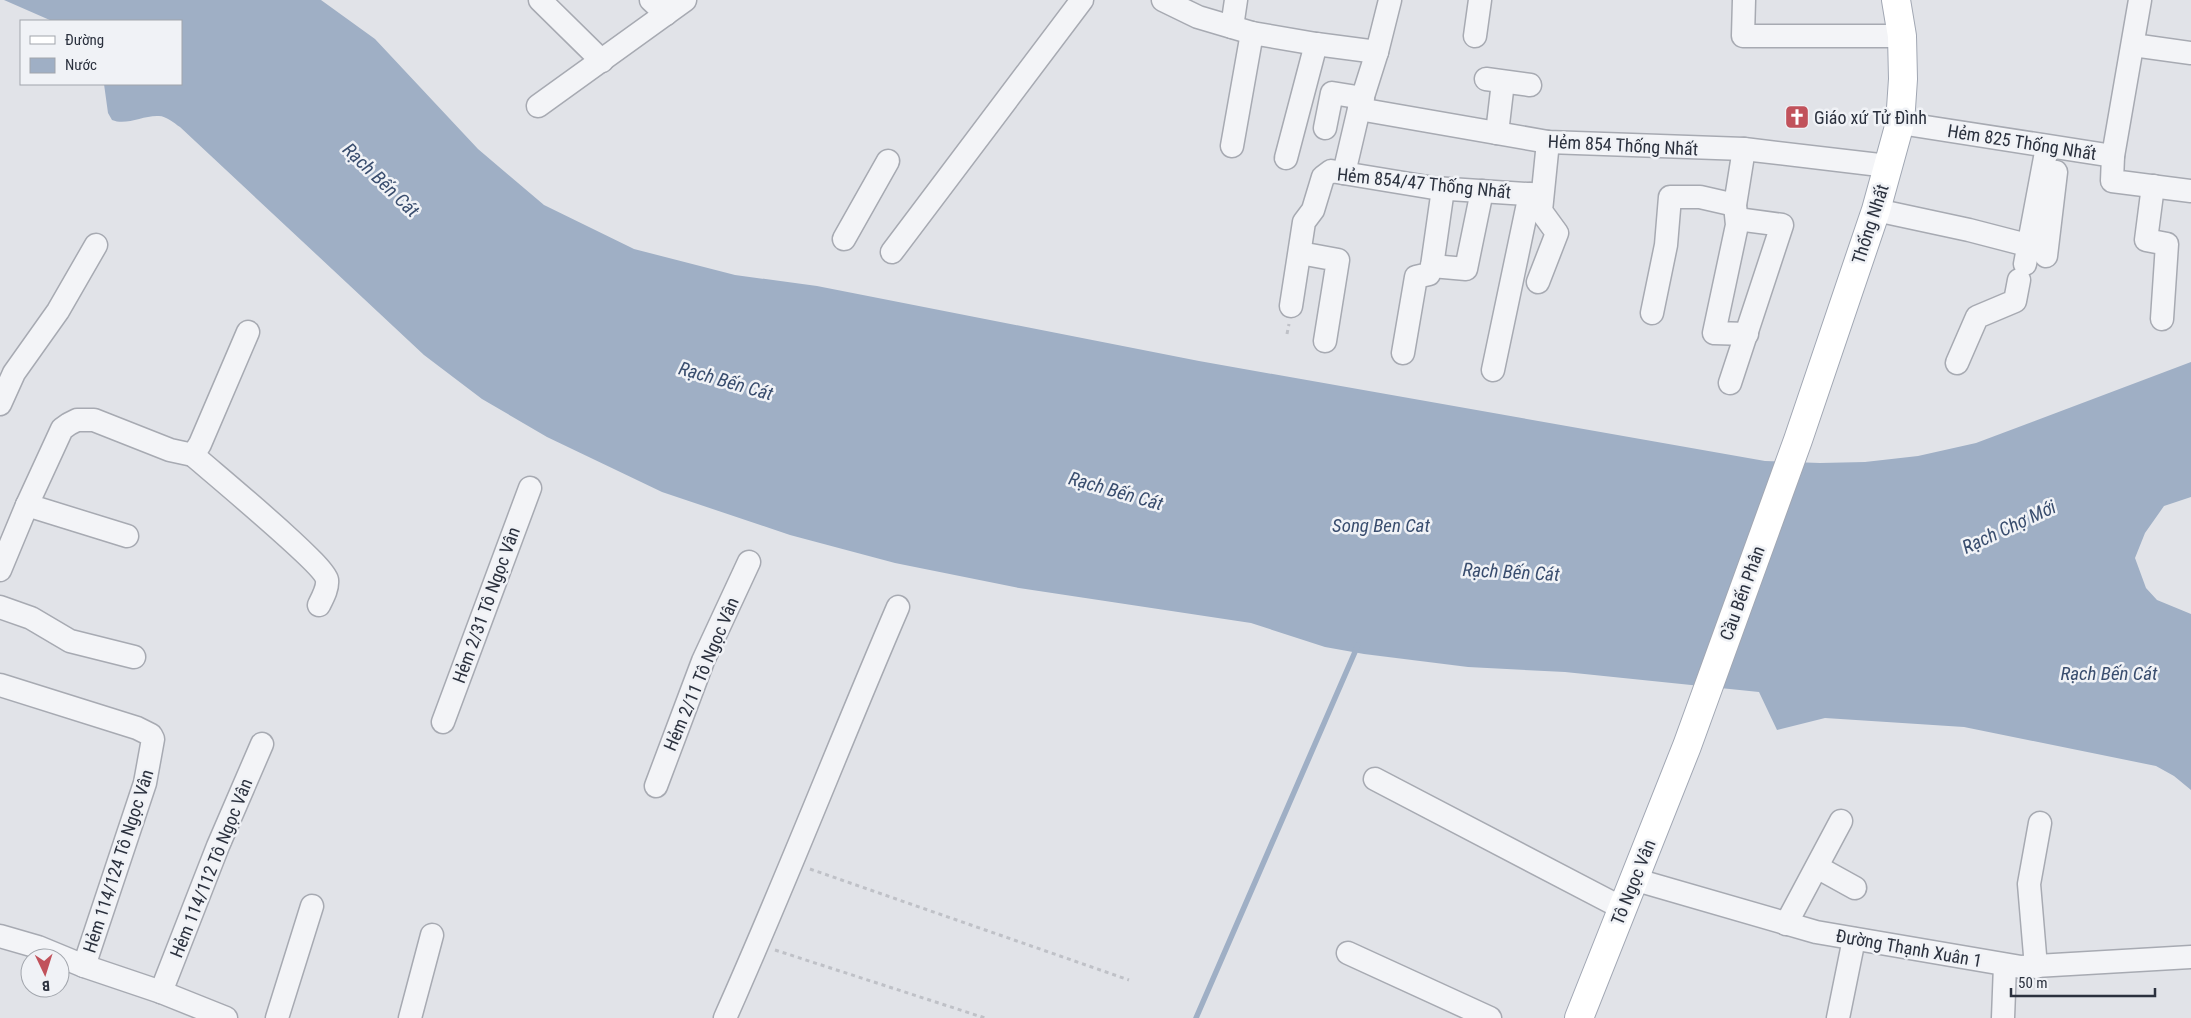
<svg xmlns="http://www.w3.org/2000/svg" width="2191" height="1018" viewBox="0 0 2191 1018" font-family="'Roboto Condensed',sans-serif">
<rect width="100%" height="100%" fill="#e1e3e8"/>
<path fill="#9fafc5" d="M4,0h317l54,39 103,110 66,56 90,44 101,26 82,11 382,75 566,100 55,2 45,-1 53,-6 58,-13 215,-81v135l-27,9 -19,27 -10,25 11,30 11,12 34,14v176l-17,-14 -18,-10 -192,-39 -139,-9 -48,12 -18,-38 -194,-20 -97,-5 -104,-13 -39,-7 -74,-24 -232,-35 -124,-25 -105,-28 -128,-43 -115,-55 -65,-38 -58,-44 -244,-228c-6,-4 -14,-11 -21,-11 -16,-1 -32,10 -47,4l-4,-7 -4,-29h77v-63h-129z"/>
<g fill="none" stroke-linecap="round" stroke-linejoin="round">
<polyline stroke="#9fafc5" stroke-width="5.5" points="1196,1018 1358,645"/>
<defs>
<g id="minor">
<polyline points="540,0 602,61"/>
<polyline points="651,0 666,14"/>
<polyline points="1163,0 1198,17 1252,33"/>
<polyline points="1744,0 1743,36 1902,36"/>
<polyline points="2140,0 2113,156 2112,181 2191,191"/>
<polyline points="1232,27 1236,0"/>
<polyline points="1475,36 1480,0"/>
<polyline points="2133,45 2191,53"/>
<polyline points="1486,79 1530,85"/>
<polyline points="538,106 685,0"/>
<polyline points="1359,109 1548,142 1744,149 1888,166"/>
<polyline points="1900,123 2113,156"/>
<polyline points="1325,128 1332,93 1363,98"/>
<polyline points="1497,133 1503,82"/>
<polyline points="1232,146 1252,33 1316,44 1377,52"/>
<polyline points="1744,149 1735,205 1737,225 1714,333 1747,334"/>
<polyline points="1286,158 1316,44"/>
<polyline points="1344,173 1359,109 1377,52 1390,0"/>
<polyline points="2153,186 2146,240 2167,244 2162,319"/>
<polyline points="1876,210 1969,230 2027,245"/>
<polyline points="844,239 888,161"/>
<polyline points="892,252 1082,0"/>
<polyline points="1300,253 1338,260 1325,341"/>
<polyline points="2046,256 2056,172"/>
<polyline points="2025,264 2047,147"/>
<polyline points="1432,266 1466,269 1482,191"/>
<polyline points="1538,282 1557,233 1541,211 1548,142"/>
<polyline points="1291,306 1304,222 1313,210 1323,177 1331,171 1434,188 1542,195"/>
<polyline points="1652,313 1666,245 1670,197 1700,197 1735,205"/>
<polyline points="1403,353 1416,277 1429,274 1432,266 1443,189"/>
<polyline points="1957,363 1977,317 2015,301 2019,280"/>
<polyline points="1493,370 1530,194"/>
<polyline points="1730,383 1782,225 1737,219"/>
<polyline points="0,404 14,373 58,311 96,245"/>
<path d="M193,455c19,17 131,109 134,125 1,8 -4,17 -8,25"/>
<polyline points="27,505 127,536"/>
<polyline points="0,570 27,505 62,429 69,424 77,420 94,420 170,450 193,455 200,444 248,332"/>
<polyline points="0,607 31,618 70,641 134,657"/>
<polyline points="0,685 137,728 151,735 153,739 145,783 84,966"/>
<polyline points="443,722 530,488"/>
<polyline points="1375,779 1622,908"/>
<polyline points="656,786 703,661 749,562"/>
<polyline points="1817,867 1855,888"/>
<polyline points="1633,879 1816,932 2021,967 2191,957"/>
<polyline points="1786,924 1841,821"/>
<polyline points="0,936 38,947 84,966 161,992 226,1018"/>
<polyline points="1348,953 1490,1018"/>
<polyline points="2036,967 2029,884 2040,823"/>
<polyline points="161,992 218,846 262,744"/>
<polyline points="277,1018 312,906"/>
<polyline points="410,1018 432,935"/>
<path d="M725,1018c61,-136 114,-274 173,-411"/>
<polyline points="1838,1018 1854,939"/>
<polyline points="2003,1018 2005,965"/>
</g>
<polyline id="major" points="1579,1018 1687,746 1798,440 1876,210 1900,123 1903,79 1902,36 1896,0"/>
</defs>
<use href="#minor" stroke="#a7aab2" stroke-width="25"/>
<use href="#major" stroke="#a1a7b3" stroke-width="30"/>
<g stroke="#bfc1c7" stroke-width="3" stroke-dasharray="4 4" stroke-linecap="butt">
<polyline points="1287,334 1289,324"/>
<polyline points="810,869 1129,980"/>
<polyline points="775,950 985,1018"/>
</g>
<use href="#minor" stroke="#f3f4f7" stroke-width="22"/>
<use href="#major" stroke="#fff" stroke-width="28"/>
</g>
<defs>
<symbol id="church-square" viewBox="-11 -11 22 22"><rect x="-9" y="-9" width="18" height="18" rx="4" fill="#c1525b" stroke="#f0f2f6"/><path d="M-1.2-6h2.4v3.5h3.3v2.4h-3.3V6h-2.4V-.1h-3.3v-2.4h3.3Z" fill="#fff"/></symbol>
</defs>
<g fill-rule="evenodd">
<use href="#church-square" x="1783" y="103" width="28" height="28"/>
</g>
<g text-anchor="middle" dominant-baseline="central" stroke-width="5" stroke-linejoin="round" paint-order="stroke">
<g font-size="18" fill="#2b313e" stroke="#f0f2f6" text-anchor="start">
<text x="1814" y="117">Giáo xứ Tử Đình</text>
</g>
<g font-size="18" fill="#2b313e" stroke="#f0f2f6">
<text transform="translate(2022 142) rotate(9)">Hẻm 825 Thống Nhất</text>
<text transform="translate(1623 145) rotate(3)">Hẻm 854 Thống Nhất</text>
<text transform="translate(1424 183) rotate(6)">Hẻm 854/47 Thống Nhất</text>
<text transform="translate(1870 224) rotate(-72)">Thống Nhất</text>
<text transform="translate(1742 593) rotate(-70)">Cầu Bến Phân</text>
<text transform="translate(486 605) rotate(-70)">Hẻm 2/31 Tô Ngọc Vân</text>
<text transform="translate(701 674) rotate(-67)">Hẻm 2/11 Tô Ngọc Vân</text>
<text transform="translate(118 861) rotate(-72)">Hẻm 114/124 Tô Ngọc Vân</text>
<text transform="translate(211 868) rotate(-68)">Hẻm 114/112 Tô Ngọc Vân</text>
<text transform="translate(1633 882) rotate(-68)">Tô Ngọc Vân</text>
<text transform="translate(1909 948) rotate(10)">Đường Thạnh Xuân 1</text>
</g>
<g font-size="19" font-style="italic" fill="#394d6e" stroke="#f0f2f6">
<text transform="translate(381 180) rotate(44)">Rạch Bến Cát</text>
<text transform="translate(726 381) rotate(16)">Rạch Bến Cát</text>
<text transform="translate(1116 491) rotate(16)">Rạch Bến Cát</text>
<text x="1381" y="525">Song Ben Cat</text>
<text transform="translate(2009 527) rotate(-25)">Rạch Chợ Mới</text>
<text transform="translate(1511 572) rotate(3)">Rạch Bến Cát</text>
<text x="2109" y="673">Rạch Bến Cát</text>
</g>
</g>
<rect x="20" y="20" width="162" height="65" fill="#f0f2f6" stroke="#a1a5ac"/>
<rect x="30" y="36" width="25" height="8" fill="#ffffff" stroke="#a1a5ac"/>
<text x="65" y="45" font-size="15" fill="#2b313e">Đường</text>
<rect x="30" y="58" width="25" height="15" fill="#9fafc5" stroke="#a1a5ac"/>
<text x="65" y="70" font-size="15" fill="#2b313e">Nước</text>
<g transform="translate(45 973) rotate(176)"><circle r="24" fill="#f0f2f6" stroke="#a1a5ac"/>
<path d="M0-4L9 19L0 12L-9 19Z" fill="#c1525b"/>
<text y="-8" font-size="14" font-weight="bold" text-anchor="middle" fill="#2b313e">B</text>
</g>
<path d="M2011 988v8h144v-8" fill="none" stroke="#2b313e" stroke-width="2.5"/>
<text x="2018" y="988" font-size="15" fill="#2b313e" stroke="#f0f2f6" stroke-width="4" paint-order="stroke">50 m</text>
</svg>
